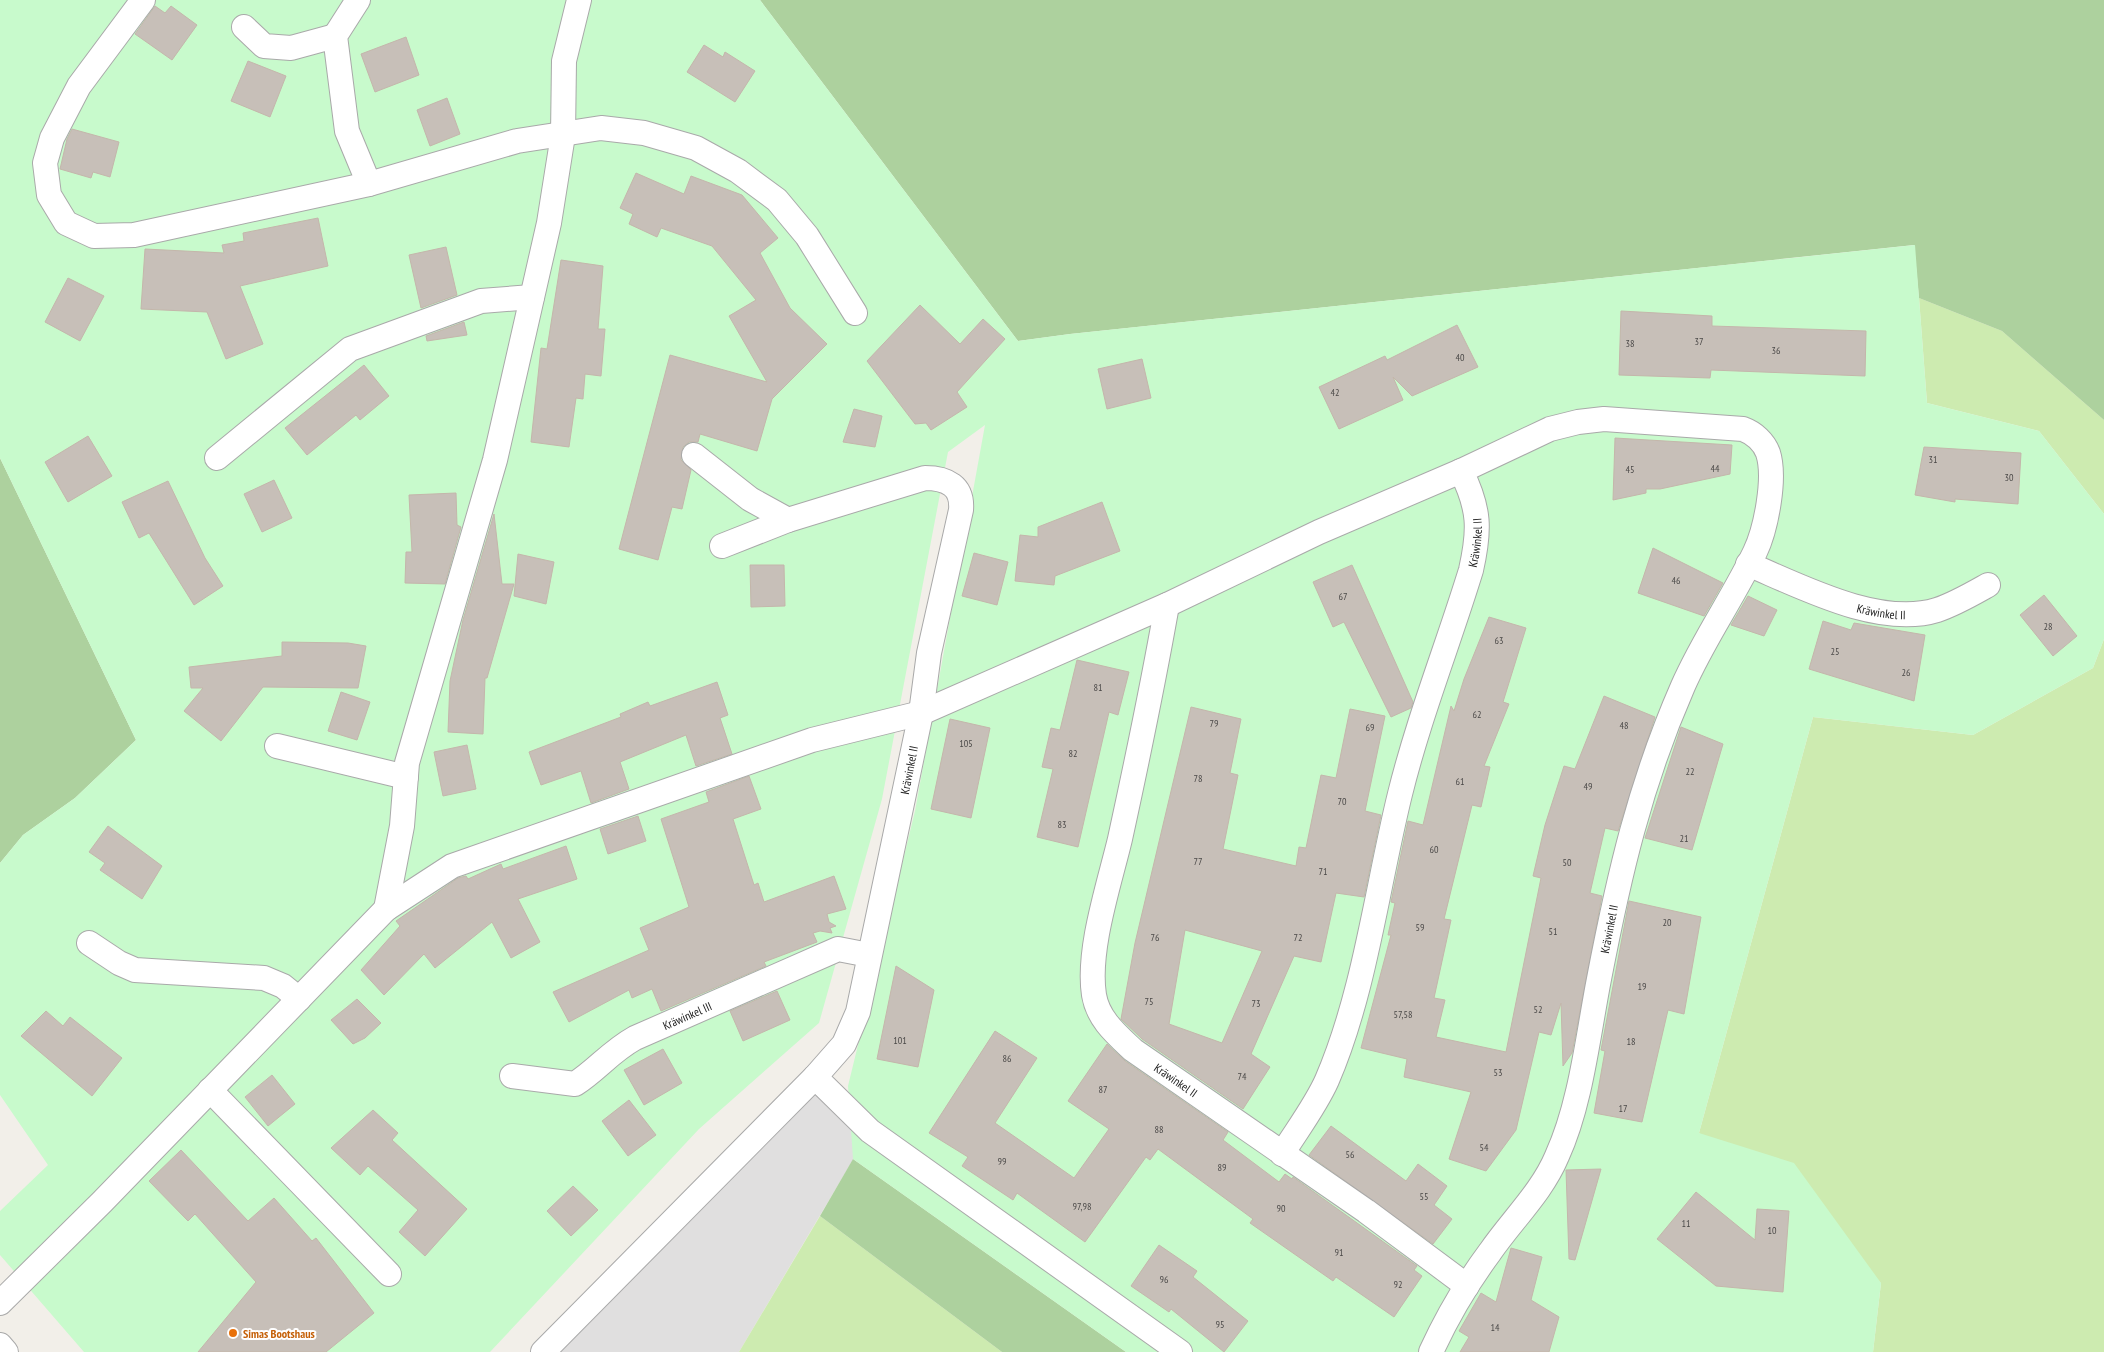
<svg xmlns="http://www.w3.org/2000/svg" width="2104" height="1352" viewBox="0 0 2104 1352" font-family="'PT Sans Narrow',sans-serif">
<rect width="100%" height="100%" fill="#f2efe9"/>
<polygon fill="#e0dfdf" points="815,1077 870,1131 739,1352 543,1352"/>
<g fill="#cdebb0">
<polygon points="1919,298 2002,331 2104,420 2104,514 2039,431 1927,403"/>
<polygon points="2104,639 2104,1352 1873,1352 1881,1283 1699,1133 1813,717 1973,735 2093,668"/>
<polygon points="820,1216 1002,1352 739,1352"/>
</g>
<g fill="#add19e">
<polygon points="760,0 2104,0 2104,420 2002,331 1919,298 1914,245 1070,334 1018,341"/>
<polygon points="0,458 136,740 75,798 23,835 0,863"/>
<polygon points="853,1159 1126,1352 1002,1352 820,1216"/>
</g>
<polygon fill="#c8facc" points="0,0 760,0 1018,341 1070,334 1915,245 1927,403 2039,431 2104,514 2104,639 2093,668 1973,735 1813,717 1699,1133 1794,1163 1881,1283 1873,1352 1126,1352 853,1159 848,1086 915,811 985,425 948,452 882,799 819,1023 699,1129 490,1352 84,1352 0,1255 0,1211 48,1165 0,1095 0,863 23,835 75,798 136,740 0,458"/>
<g fill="#c7bfb8" stroke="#c4b6ab" fill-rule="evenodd">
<polygon points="155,6 165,13 171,6 197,25 172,60 135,34"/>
<polygon points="406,37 419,75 375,92 361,54"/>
<polygon points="704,45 723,57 725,52 755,71 735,102 687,72"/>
<polygon points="248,61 286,76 270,117 231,101"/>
<polygon points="447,98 460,134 430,146 417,110"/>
<polygon points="72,129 119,142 110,177 93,172 91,178 60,169 67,139"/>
<polygon points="636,173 684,194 691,176 742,195 778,238 760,253 790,308 827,344 772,399 757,451 700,434 698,442 689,442 683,447 681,460 691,470 682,509 672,507 658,560 619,549 670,355 767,382 729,316 756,300 712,246 661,228 657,237 629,224 633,214 620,208"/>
<polygon points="318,218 328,266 240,286 263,344 226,359 207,312 141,309 145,249 224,253 222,245 244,241 243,233"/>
<polygon points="446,247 457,295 421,308 409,255"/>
<polygon points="561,260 603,266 598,329 605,329 601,376 585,374 583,399 576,398 569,447 531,442 541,348 547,349"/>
<polygon points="68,278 104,296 80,341 45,322"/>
<polygon points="920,305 960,344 983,319 1005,339 957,392 967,407 931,430 926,423 915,424 867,361"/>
<polygon points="1621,311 1712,316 1712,326 1866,331 1865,376 1711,370 1710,378 1619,375"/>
<polygon points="464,322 467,335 427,341 426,336"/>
<polygon points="1457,325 1478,367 1412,396 1393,377 1403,400 1339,429 1319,387 1385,356 1387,360"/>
<polygon points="1142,359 1151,398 1107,409 1098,369"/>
<polygon points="364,365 389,396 360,420 356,415 307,455 285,428"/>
<polygon points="854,409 882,416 875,447 843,442"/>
<polygon points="88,436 112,476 68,502 45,462"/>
<polygon points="1615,438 1732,445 1730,474 1660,489 1646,489 1646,493 1613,500"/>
<polygon points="1924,447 2021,453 2018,504 1955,499 1955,502 1915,495"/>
<polygon points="274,480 292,518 262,532 244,494"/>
<polygon points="168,481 205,558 223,586 194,605 149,533 139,538 122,502"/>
<polygon points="456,493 457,525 461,527 445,584 405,583 406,552 412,552 409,495"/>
<polygon points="1102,502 1120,551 1055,576 1054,585 1015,581 1020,535 1038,537 1038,527"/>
<polygon points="494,514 502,584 514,584 487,678 485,678 483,734 448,732 450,681 463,620"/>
<polygon points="1653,548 1723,583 1704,616 1638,593"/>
<polygon points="974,553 1008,562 997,605 962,596"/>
<polygon points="518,554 554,562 546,604 514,596"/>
<polygon points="750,565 784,565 785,606 751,607"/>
<polygon points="1352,565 1413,702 1411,708 1391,717 1344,622 1333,627 1313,582"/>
<polygon points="2044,595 2077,636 2053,656 2020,615"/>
<polygon points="1748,596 1777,610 1764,636 1731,625"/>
<polygon points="1489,617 1526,628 1503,702 1509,704 1484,766 1490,767 1481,807 1472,805 1444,919 1451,920 1434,998 1445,1000 1436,1037 1506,1052 1541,878 1533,876 1545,825 1564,766 1575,769 1604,696 1655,717 1618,831 1605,828 1590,893 1602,896 1572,1053 1563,1066 1561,1003 1551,1035 1539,1032 1516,1130 1486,1171 1449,1159 1471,1092 1404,1077 1407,1059 1361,1048 1391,935 1388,935 1395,903 1391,902 1408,821 1423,825 1451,706 1454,711 1464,679"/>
<polygon points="1823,621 1851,630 1854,623 1925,635 1914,701 1809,669"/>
<polygon points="282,642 348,643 366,646 358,688 263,687 221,741 184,711 203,688 191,688 189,667 282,656"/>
<polygon points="1077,660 1129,672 1118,715 1109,712 1078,847 1037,837 1053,769 1042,767 1051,728 1060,730"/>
<polygon points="717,682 728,715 720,718 732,754 696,766 686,735 620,762 629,789 591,803 581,771 541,785 529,752 621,717 620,714 648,702 650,706"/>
<polygon points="341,692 370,702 357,740 328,731"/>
<path d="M1191,707l50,12 -11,54 8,2 -15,74 73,17 3,-19 7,1 15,-73 15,3 14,-69 35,7 -20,95 16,4 -17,82 -28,-4 -15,69 -27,-6 -43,98 19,13 -27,42 -101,-70 -21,-20 14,-76zM1185,930l77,21 -40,92 -53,-19z"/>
<polygon points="950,719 990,728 971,818 931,809"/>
<polygon points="1681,727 1723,744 1692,850 1645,838"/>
<polygon points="467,745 476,789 443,796 434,752"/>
<polygon points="749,776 761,809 733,819 754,885 758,883 764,902 834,876 846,909 827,914 829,922 836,926 830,928 832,933 820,931 813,933 817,942 764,962 766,966 661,1011 652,989 632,998 629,990 569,1022 553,992 649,950 640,928 689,907 661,819 709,802 706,792"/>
<polygon points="638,816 646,841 608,854 600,829"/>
<polygon points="108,826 162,866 142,899 100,870 105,863 89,852"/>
<polygon points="566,846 577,879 518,899 540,942 511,958 492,922 435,968 424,954 384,995 361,970 400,926 396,921 458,878 466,876 468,879 501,864 503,869"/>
<polygon points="1629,901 1701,917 1684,1014 1668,1010 1642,1122 1594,1113 1605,1051 1601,1050"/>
<polygon points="896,966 934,990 918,1067 877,1059"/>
<polygon points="777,991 790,1020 743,1041 730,1011"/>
<polygon points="357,999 381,1023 365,1038 353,1044 331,1020"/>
<polygon points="46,1011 63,1026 70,1017 122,1058 92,1096 21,1036"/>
<polygon points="995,1031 1037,1058 995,1123 1074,1178 1109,1129 1068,1101 1107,1044 1125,1061 1228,1132 1223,1140 1279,1182 1285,1174 1292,1179 1293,1177 1417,1266 1414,1270 1422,1276 1394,1317 1336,1277 1333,1281 1250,1223 1253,1219 1158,1149 1150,1160 1146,1157 1085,1242 1017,1193 1013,1200 962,1166 968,1157 929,1133"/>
<polygon points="663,1049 682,1083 644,1105 624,1070"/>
<polygon points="272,1075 295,1104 268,1126 245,1097"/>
<polygon points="629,1100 656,1135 628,1156 602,1121"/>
<polygon points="373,1110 398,1133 392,1140 467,1209 425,1256 399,1232 418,1210 368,1166 360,1175 331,1148"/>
<polygon points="1331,1126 1406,1181 1418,1164 1447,1186 1434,1205 1452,1219 1433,1244 1309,1155"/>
<polygon points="181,1150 248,1221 274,1198 312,1241 316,1238 374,1313 326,1352 198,1352 256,1282 195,1214 188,1221 149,1181"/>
<polygon points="1601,1169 1575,1260 1569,1259 1566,1170"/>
<polygon points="573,1186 598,1210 571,1236 547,1211"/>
<polygon points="1696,1192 1755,1240 1757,1209 1789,1211 1783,1292 1716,1286 1657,1239"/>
<polygon points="1159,1245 1197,1271 1193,1277 1248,1321 1224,1352 1171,1309 1169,1312 1131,1286"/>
<polygon points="1511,1248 1542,1257 1531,1300 1559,1317 1549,1352 1460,1352 1469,1337 1459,1331 1481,1293 1496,1302"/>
</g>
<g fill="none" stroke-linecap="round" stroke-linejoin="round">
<defs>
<g id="service">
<polyline points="143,0 79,86 52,138 45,163 49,195 66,223 94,236 134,235 369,184 517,141 601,128 644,133 696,148 738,171 777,200 807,236 855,313"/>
<polyline points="358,0 335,36 347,131 369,184"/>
<polyline points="244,27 264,46 291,48 335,36"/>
<polyline points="694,455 750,499 788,520"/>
<polyline points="217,458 350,349 481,301 532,297"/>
<path d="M722,546l66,-26 137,-42c22,0 38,8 36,32l-32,143 -8,60 -63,299 -14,32 -29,33"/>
<path id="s1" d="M1748,564c52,22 131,64 189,46 18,-6 35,-16 51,-25"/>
<path id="s2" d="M1167,605c-14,79 -30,156 -47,234 -11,46 -33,111 -26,156 4,24 22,39 39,55l233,161 101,75"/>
<polyline points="277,746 406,777"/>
<polyline points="386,909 402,826 407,763 495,460 549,223 563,135 564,61 579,0"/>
<polyline points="89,943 119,963 135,970 264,978 283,986 299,999"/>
<path id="s3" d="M512,1076l63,8c23,-15 35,-32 60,-46l203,-89 31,6"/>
<polyline points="210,1090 389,1274"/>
<path id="s4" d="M1282,1154c15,-24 34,-49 45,-74 38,-88 50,-193 73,-286 19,-77 48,-149 71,-224 9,-40 9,-61 -10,-99"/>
<path d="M0,1303l102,-101 284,-293 66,-43 360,-126 109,-27 246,-108 152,-73 142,-61 89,-42 28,-7 26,-3 139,10c11,4 21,13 25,24 8,25 -2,76 -13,99 -22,46 -52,88 -72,134 -43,98 -64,189 -84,293 -11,56 -18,125 -42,177 -15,36 -45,64 -67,96 -23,31 -43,65 -59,100"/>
<polyline points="0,1345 6,1352"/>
<polyline points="543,1352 815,1077 870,1131 1180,1352"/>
</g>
</defs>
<use href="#service" stroke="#a9a9a9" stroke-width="26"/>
<use href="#service" stroke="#fff" stroke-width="24"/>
</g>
<circle fill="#e8710a" stroke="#fff" stroke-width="2" cx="233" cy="1333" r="5"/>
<g text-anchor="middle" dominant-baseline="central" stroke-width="4" stroke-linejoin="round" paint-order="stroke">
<g font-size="10" fill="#4b4948">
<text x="1699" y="341">37</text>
<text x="1630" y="343">38</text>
<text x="1776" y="350">36</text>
<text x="1460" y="357">40</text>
<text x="1335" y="392">42</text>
<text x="1933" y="459">31</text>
<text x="1715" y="468">44</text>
<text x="1630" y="469">45</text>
<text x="2009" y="477">30</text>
<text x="1676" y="580">46</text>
<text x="1343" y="596">67</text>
<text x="2048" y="626">28</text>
<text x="1499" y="640">63</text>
<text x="1835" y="651">25</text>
<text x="1906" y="672">26</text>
<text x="1098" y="687">81</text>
<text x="1477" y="714">62</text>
<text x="1214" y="723">79</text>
<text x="1624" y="725">48</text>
<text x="1370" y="727">69</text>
<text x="966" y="743">105</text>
<text x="1073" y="753">82</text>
<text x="1690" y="771">22</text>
<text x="1198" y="778">78</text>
<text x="1460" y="781">61</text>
<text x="1588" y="786">49</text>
<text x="1342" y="801">70</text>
<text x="1062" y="824">83</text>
<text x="1684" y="838">21</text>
<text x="1434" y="849">60</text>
<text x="1198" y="861">77</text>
<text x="1567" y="862">50</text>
<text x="1323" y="871">71</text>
<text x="1667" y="922">20</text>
<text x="1420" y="927">59</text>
<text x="1553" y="931">51</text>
<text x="1155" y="937">76</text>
<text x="1298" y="937">72</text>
<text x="1642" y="986">19</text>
<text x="1149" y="1001">75</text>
<text x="1256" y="1003">73</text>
<text x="1538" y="1009">52</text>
<text x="1403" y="1014">57,58</text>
<text x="900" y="1040">101</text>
<text x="1631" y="1041">18</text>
<text x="1007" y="1058">86</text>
<text x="1498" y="1072">53</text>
<text x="1242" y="1076">74</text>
<text x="1103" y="1089">87</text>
<text x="1623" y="1108">17</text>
<text x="1159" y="1129">88</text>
<text x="1484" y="1147">54</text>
<text x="1350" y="1154">56</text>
<text x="1002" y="1161">99</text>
<text x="1222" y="1167">89</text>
<text x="1424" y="1196">55</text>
<text x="1082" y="1206">97,98</text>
<text x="1281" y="1208">90</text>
<text x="1686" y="1223">11</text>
<text x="1772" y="1230">10</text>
<text x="1339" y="1252">91</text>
<text x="1164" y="1279">96</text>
<text x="1398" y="1284">92</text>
<text x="1220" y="1324">95</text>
<text x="1495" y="1327">14</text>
</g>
<g font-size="12" fill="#222" stroke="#fff">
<text stroke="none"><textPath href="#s4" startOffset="645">Kräwinkel II</textPath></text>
<text stroke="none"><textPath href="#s1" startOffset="142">Kräwinkel II</textPath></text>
<text transform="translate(909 770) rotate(-79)">Kräwinkel II</text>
<text transform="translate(1609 929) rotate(-79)">Kräwinkel II</text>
<text stroke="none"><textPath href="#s3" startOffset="196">Kräwinkel III</textPath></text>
<text stroke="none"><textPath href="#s2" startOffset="519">Kräwinkel II</textPath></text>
</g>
<g font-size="12" font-weight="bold" fill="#c56008" stroke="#fff" text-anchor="start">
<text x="243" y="1333">Simas Bootshaus</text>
</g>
</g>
</svg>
